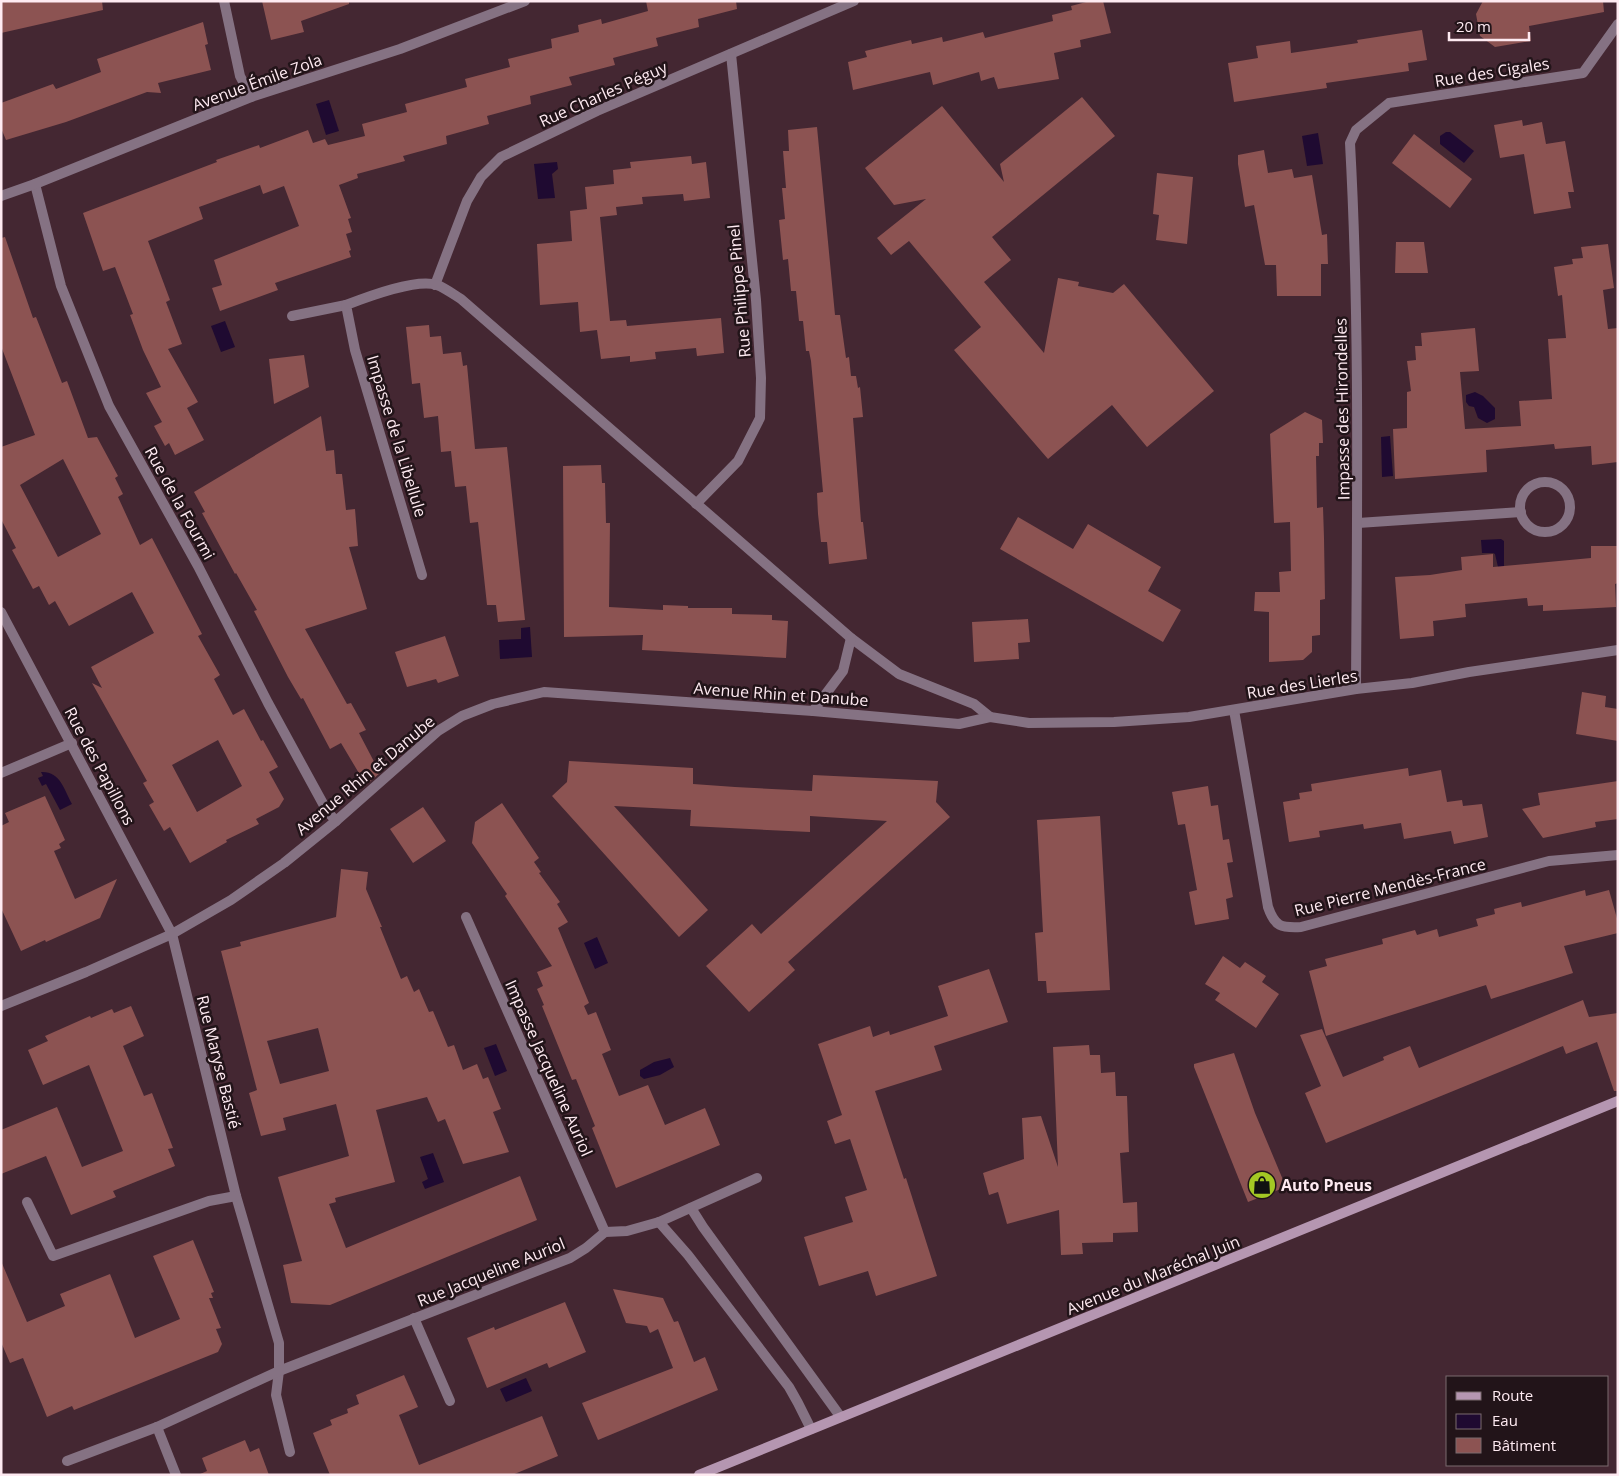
<svg xmlns="http://www.w3.org/2000/svg" width="1619" height="1476" viewBox="0 0 1619 1476" font-family="'Open Sans',sans-serif">
<rect width="100%" height="100%" fill="#442732"/>
<g fill="#1f0a31">
<polygon points="329,100 339,131 326,135 316,104"/>
<polygon points="1446,132 1450,132 1474,151 1464,163 1440,144 1440,136"/>
<polygon points="1318,133 1323,164 1307,166 1302,136"/>
<polygon points="557,162 558,169 552,174 555,198 538,199 534,164"/>
<polygon points="225,321 235,347 221,352 211,326"/>
<polygon points="1475,392 1483,396 1495,408 1495,419 1487,423 1478,418 1474,407 1469,406 1466,402 1466,395"/>
<polygon points="1390,436 1393,476 1382,477 1381,437"/>
<polygon points="1501,539 1504,541 1504,567 1498,567 1495,554 1493,553 1482,553 1481,540"/>
<polygon points="530,627 532,657 500,659 499,640 521,639 521,628"/>
<path d="M41,772c19,-1 23,17 31,32l-12,6 -14,-26 -4,2 -4,-8 5,-2z"/>
<polygon points="597,937 608,963 595,969 584,943"/>
<polygon points="496,1044 507,1071 495,1076 484,1048"/>
<polygon points="670,1058 674,1067 660,1075 644,1079 640,1076 640,1070 654,1062"/>
<polygon points="433,1153 444,1182 425,1189 422,1182 428,1179 420,1157"/>
<polygon points="526,1378 532,1391 506,1402 500,1389"/>
</g>
<g fill="#8c5352" fill-rule="evenodd">
<polygon points="1,1 102,1 103,10 1,33"/>
<polygon points="262,1 349,1 349,4 301,21 304,32 271,40"/>
<polygon points="646,1 736,1 737,9 698,19 699,27 656,38 658,46 613,58 615,65 569,77 572,85 530,96 531,104 487,116 489,124 446,136 447,144 403,156 405,161 357,174 358,178 339,185 351,218 348,219 352,232 346,234 351,250 349,251 351,257 275,283 278,290 220,311 212,288 222,285 214,260 299,226 284,186 263,194 260,185 199,207 203,219 148,241 170,300 166,302 182,344 168,349 198,402 187,408 204,440 175,455 169,443 165,446 154,426 162,422 146,393 161,387 143,350 130,315 133,314 115,267 103,271 83,213 217,162 216,160 259,145 260,148 308,130 313,143 325,139 328,145 365,136 362,124 407,112 405,104 467,87 465,79 510,67 508,59 552,48 551,39 579,32 578,25 601,19 602,24 648,11"/>
<polygon points="1090,1 1103,1 1111,33 1080,40 1081,47 1054,53 1059,79 998,89 994,77 981,81 979,72 933,85 930,72 853,90 848,62 867,57 865,51 911,40 912,44 942,37 943,42 983,32 985,38 1053,21 1052,15 1072,10 1071,6"/>
<polygon points="1483,1 1603,1 1604,12 1529,26 1531,41 1495,47 1480,36 1476,14"/>
<polygon points="203,22 208,44 205,45 211,70 158,83 161,93 147,92 66,122 6,140 1,128 1,103 53,84 56,89 101,72 97,59"/>
<polygon points="1422,30 1427,60 1408,63 1409,71 1326,83 1327,88 1234,102 1228,63 1258,58 1256,46 1290,41 1291,53 1358,43 1357,40"/>
<polygon points="1082,97 1115,136 992,237 1011,260 984,282 1044,353 1058,278 1079,282 1078,286 1113,293 1124,284 1214,391 1147,447 1112,405 1048,459 954,350 981,327 909,241 891,255 877,238 926,199 894,205 865,168 942,106 1004,182 1000,164"/>
<polygon points="1522,120 1523,126 1542,122 1546,144 1565,141 1574,192 1568,192 1571,208 1534,214 1524,154 1500,158 1494,125"/>
<polygon points="817,127 835,315 840,315 846,358 849,357 851,376 856,376 858,388 860,387 863,417 853,418 861,522 863,522 867,559 829,564 827,542 821,542 818,514 817,493 823,492 811,361 809,351 806,351 803,321 799,321 796,291 791,291 788,259 783,260 779,220 785,219 782,188 786,188 783,151 789,151 788,130"/>
<polygon points="1414,134 1472,179 1450,208 1392,163"/>
<polygon points="1264,150 1268,173 1292,169 1294,178 1312,175 1322,235 1327,234 1328,264 1321,264 1321,296 1277,296 1276,265 1265,265 1254,205 1245,207 1238,164 1238,155"/>
<polygon points="691,156 692,164 706,162 710,198 684,201 683,194 642,197 643,204 616,207 617,215 600,217 610,321 626,320 627,326 721,318 724,353 697,356 696,348 655,352 656,359 630,362 630,356 601,359 597,330 580,332 578,302 540,305 537,244 572,241 570,211 587,209 585,187 614,184 613,170 631,168 630,162"/>
<polygon points="1157,173 1193,177 1187,244 1156,240 1159,215 1153,214"/>
<path d="M5,237l28,81 3,-1 26,66 5,-2 21,57 9,-1 21,39 -3,2 8,16 -5,3 22,48 12,-7 50,96 -4,2 22,39 -6,4 19,36 11,-6 17,32 2,-1 15,27 -9,5 15,27 -5,8 -23,12 3,5 -33,16 1,2 -37,21 -20,-36 -6,4 -15,-26 5,-3 -11,-19 4,-2 -55,-98 10,5 -11,-21 63,-34 -22,-41 -63,34 -14,-25 -6,4 -10,-19 -6,3 -21,-39 4,-2 -15,-29v-72l34,-12 -34,-89v-108zM63,459l38,75 -43,23 -38,-72zM218,740l24,46 -45,26 -25,-47z"/>
<polygon points="1396,242 1424,242 1428,273 1395,273"/>
<polygon points="1608,244 1614,288 1603,290 1608,329 1618,328 1618,462 1592,465 1591,446 1555,449 1554,444 1486,450 1487,472 1395,479 1393,429 1407,428 1407,392 1411,391 1407,361 1416,360 1415,346 1422,346 1421,333 1475,328 1479,371 1460,372 1465,429 1521,426 1519,401 1552,399 1548,339 1566,338 1562,295 1558,296 1554,267 1573,264 1572,259 1583,258 1581,247"/>
<polygon points="429,325 430,337 441,336 443,354 461,352 463,366 467,365 475,449 507,447 525,620 498,622 496,605 487,605 478,522 470,523 466,486 455,487 451,451 441,452 438,416 424,418 420,383 412,384 406,327"/>
<polygon points="304,355 309,387 274,404 269,359"/>
<polygon points="1305,412 1322,420 1323,443 1319,443 1319,456 1316,456 1317,508 1323,507 1324,538 1325,599 1320,600 1320,635 1312,636 1312,652 1303,660 1269,662 1269,612 1254,611 1255,592 1280,592 1279,572 1291,571 1290,522 1274,523 1270,434"/>
<polygon points="321,416 326,451 334,450 336,474 342,474 346,510 355,509 358,546 349,547 367,609 305,629 347,704 351,703 366,730 359,733 380,773 366,785 341,743 330,749 303,698 301,699 288,677 254,611 257,610 236,573 235,574 202,513 205,512 194,492"/>
<polygon points="601,465 602,483 605,483 606,523 610,523 609,607 663,610 663,605 688,606 688,608 732,608 732,614 772,615 772,620 788,621 786,658 642,650 643,635 564,637 563,466"/>
<polygon points="1018,517 1073,549 1088,524 1161,567 1148,591 1181,610 1163,642 1000,549"/>
<polygon points="1591,546 1618,546 1618,583 1615,584 1616,607 1543,611 1543,605 1528,606 1527,598 1465,604 1466,617 1433,621 1434,636 1400,639 1395,577 1430,575 1462,570 1461,557 1493,554 1493,567 1591,558"/>
<polygon points="1028,619 1030,642 1018,643 1019,659 974,662 972,622"/>
<polygon points="445,636 459,676 438,683 436,679 407,687 395,652"/>
<polygon points="1582,692 1606,696 1605,707 1618,709 1618,741 1576,734"/>
<polygon points="569,761 693,768 693,784 735,787 812,791 813,775 938,781 936,802 950,817 788,962 795,970 749,1012 706,966 752,924 761,934 887,821 810,816 810,832 767,830 690,826 691,810 614,806 708,910 679,937 552,796 567,782"/>
<polygon points="1408,768 1409,776 1441,770 1447,802 1462,800 1463,806 1482,804 1488,837 1454,844 1451,831 1404,839 1401,823 1364,829 1363,824 1319,831 1320,837 1289,842 1283,802 1300,799 1299,793 1312,791 1311,784"/>
<polygon points="1618,781 1618,819 1595,822 1596,827 1543,838 1522,809 1540,805 1538,793"/>
<polygon points="1208,786 1211,806 1218,805 1223,840 1229,839 1233,862 1227,863 1233,897 1226,899 1229,919 1195,925 1189,892 1197,890 1185,824 1178,825 1172,792"/>
<polygon points="45,796 65,840 59,844 61,848 54,851 75,899 117,879 100,918 46,942 45,940 21,951 1,908 1,826 9,822 5,813"/>
<polygon points="502,803 539,858 534,862 541,872 539,873 560,902 557,904 568,922 558,928 589,1003 584,1006 588,1015 596,1012 611,1050 602,1054 619,1096 648,1085 665,1125 705,1108 720,1145 616,1188 592,1128 595,1126 576,1079 572,1080 542,1006 544,1005 537,989 543,986 537,972 552,966 505,896 507,894 472,843 475,822"/>
<polygon points="423,807 446,841 413,863 390,829"/>
<polygon points="1100,816 1110,990 1047,993 1046,981 1038,981 1036,947 1035,933 1043,932 1037,820"/>
<path d="M341,869l27,3 -2,17 16,38h-2l21,52 6,-3 7,16 5,-3 10,23 4,-1 15,36 6,-2 9,25 14,-6 6,15 5,-2 13,32 -8,3 16,40 -46,12 -18,-45 -7,3 -11,-25 -51,13 19,72 -60,16 1,4 -7,2 17,44 174,-72 17,44 -207,85 -39,-2 -8,-38 19,-4 -24,-84 71,-21 -13,-52 -53,14 3,12 -25,6 -12,-43 8,-3 -36,-139 20,-5 -1,-4 96,-25zM318,1028l11,43 -49,13 -13,-43z"/>
<polygon points="1585,890 1586,896 1609,890 1618,922 1618,933 1564,946 1573,973 1491,999 1486,985 1326,1036 1309,971 1327,966 1325,959 1383,944 1382,939 1415,930 1417,935 1437,929 1439,937 1478,926 1476,919 1495,914 1494,909 1521,902 1522,907"/>
<polygon points="1223,956 1240,968 1245,962 1266,976 1262,982 1279,994 1256,1028 1215,1000 1220,993 1205,984"/>
<polygon points="989,969 1008,1022 934,1046 942,1070 875,1091 904,1179 906,1178 937,1276 876,1296 868,1271 819,1286 804,1237 853,1222 845,1197 867,1190 850,1139 835,1144 827,1121 842,1115 818,1044 870,1026 873,1037 889,1031 890,1035 948,1016 938,986"/>
<polygon points="1583,1000 1589,1017 1618,1013 1618,1091 1614,1091 1597,1042 1566,1054 1563,1046 1326,1143 1305,1093 1321,1086 1300,1035 1322,1029 1343,1077 1384,1060 1383,1057 1410,1046 1419,1068"/>
<polygon points="131,1006 144,1036 123,1046 144,1096 152,1093 173,1148 168,1149 175,1166 113,1191 116,1197 71,1215 46,1156 1,1174 1,1130 57,1107 82,1167 123,1151 89,1065 43,1085 28,1050 48,1041 45,1036 90,1016 91,1018 112,1009 114,1013"/>
<polygon points="1089,1045 1090,1055 1100,1055 1101,1073 1115,1072 1116,1096 1127,1096 1129,1152 1120,1153 1123,1203 1137,1202 1138,1232 1113,1233 1113,1242 1082,1243 1083,1254 1061,1255 1059,1210 1007,1224 998,1192 989,1195 983,1173 1024,1159 1022,1118 1041,1116 1058,1167 1053,1047"/>
<polygon points="1234,1053 1255,1113 1286,1187 1248,1202 1194,1067 1194,1064"/>
<polygon points="193,1240 214,1292 211,1293 213,1298 209,1298 221,1328 216,1329 222,1344 218,1352 74,1410 72,1406 47,1417 23,1358 10,1363 1,1342 1,1261 27,1322 65,1306 60,1294 110,1274 135,1338 180,1319 153,1256"/>
<polygon points="613,1289 663,1298 674,1322 678,1321 694,1362 705,1357 718,1390 598,1440 582,1403 673,1368 658,1329 650,1333 647,1326 626,1323"/>
<polygon points="565,1302 586,1352 549,1368 547,1363 487,1388 467,1338 494,1327 495,1330"/>
<polygon points="404,1375 418,1407 399,1415 419,1465 542,1416 558,1456 512,1475 330,1475 313,1433 332,1425 330,1420 348,1413 347,1409 359,1404 356,1395"/>
<polygon points="245,1440 250,1452 259,1448 269,1475 198,1475 207,1471 202,1458"/>
</g>
<g fill="none" stroke-linecap="round" stroke-linejoin="round">
<g stroke="#857283" stroke-width="10">
<polyline points="224,1 240,76 251,97"/>
<polyline points="35,184 61,286 109,406 198,566 268,703 327,811 336,821"/>
<polyline points="1,196 35,184 251,97 400,49 525,1"/>
<polyline points="435,285 467,201 481,177 501,157 597,111 854,1"/>
<polyline points="292,316 346,305"/>
<circle cx="1545" cy="507" r="25"/>
<polyline points="696,504 738,461 760,418 761,378 756,300 731,54"/>
<polyline points="1358,523 1521,512"/>
<path d="M422,575l-67,-225 -9,-45c21,-8 70,-27 91,-20 8,3 16,9 24,14l390,339 48,36 75,30 16,13"/>
<polyline points="1,612 172,934 236,1196 279,1343 279,1371 276,1395 290,1452"/>
<path d="M1356,689c1,-182 4,-364 -6,-546l6,-13 33,-27 194,-30 35,-49"/>
<path d="M1234,710l34,197c7,20 13,21 33,20l248,-66 69,-6"/>
<polyline points="813,711 843,671 851,638"/>
<polyline points="1,773 72,743"/>
<polyline points="466,917 605,1232"/>
<polyline points="1,1006 86,972 172,934 231,900 284,863 336,821 438,731 462,716 493,704 544,692 813,711 959,724 990,717 1029,723 1114,722 1189,717 1356,689 1412,683 1469,672 1618,650"/>
<polyline points="27,1202 53,1256 209,1201 236,1196"/>
<polyline points="691,1208 703,1227 840,1416"/>
<polyline points="659,1222 688,1255 789,1387 798,1403 811,1429"/>
<polyline points="414,1318 450,1401"/>
<polyline points="157,1427 176,1475"/>
<polyline points="67,1461 157,1427 279,1371 570,1258 586,1248 605,1232 627,1231 659,1222 757,1178"/>
</g>
<polyline stroke="#b596b1" stroke-width="10" points="699,1475 1618,1101"/>
</g>
<defs>
<symbol id="shop-disc" viewBox="-11 -11 22 22"><circle r="9.5" fill="#a4c824" stroke="#221419"/><path d="M-5-2.5h2.3a2.7 3.5 0 0 1 5.4 0H5L5.5 6h-11ZM-1.5-2.5h3a1.5 2.3 0 0 0-3 0Z" fill="#111"/></symbol>
</defs>
<g fill-rule="evenodd">
<use href="#shop-disc" x="1246" y="1169" width="32" height="32"/>
</g>
<g text-anchor="middle" dominant-baseline="central" stroke-width="5" stroke-linejoin="round" paint-order="stroke">
<g font-size="16" fill="#feeaf1" stroke="#221419">
<text transform="translate(1492 72) rotate(-9)">Rue des Cigales</text>
<text transform="translate(257 82) rotate(-20)">Avenue Émile Zola</text>
<text transform="translate(603 94) rotate(-24)">Rue Charles Péguy</text>
<text transform="translate(739 291) rotate(-95)">Rue Philippe Pinel</text>
<text transform="translate(1342 409) rotate(-91)">Impasse des Hirondelles</text>
<text transform="translate(397 436) rotate(73)">Impasse de la Libellule</text>
<text transform="translate(180 503) rotate(61)">Rue de la Fourmi</text>
<text transform="translate(1302 684) rotate(-9)">Rue des Lierles</text>
<text transform="translate(781 694) rotate(4)">Avenue Rhin et Danube</text>
<text transform="translate(100 766) rotate(62)">Rue des Papillons</text>
<text transform="translate(365 775) rotate(-40)">Avenue Rhin et Danube</text>
<text transform="translate(1390 887) rotate(-14)">Rue Pierre Mendès-France</text>
<text transform="translate(219 1062) rotate(76)">Rue Maryse Bastié</text>
<text transform="translate(549 1068) rotate(66)">Impasse Jacqueline Auriol</text>
<text transform="translate(491 1272) rotate(-22)">Rue Jacqueline Auriol</text>
<text transform="translate(1153 1275) rotate(-22)">Avenue du Maréchal Juin</text>
</g>
<g font-size="16" font-weight="bold" fill="#feeaf1" stroke="#221419" text-anchor="start">
<text x="1281" y="1185">Auto Pneus</text>
</g>
</g>
<rect width="1619" height="1476" fill="none" stroke="#feeaf1" stroke-width="5"/>
<rect x="1446" y="1376" width="162" height="90" fill="#221419" stroke="#7a6a6f"/>
<rect x="1456" y="1392" width="25" height="8" fill="#b596b1" stroke="#7a6a6f"/>
<text x="1492" y="1401" font-size="15" fill="#feeaf1">Route</text>
<rect x="1456" y="1414" width="25" height="15" fill="#1f0a31" stroke="#7a6a6f"/>
<text x="1492" y="1426" font-size="15" fill="#feeaf1">Eau</text>
<rect x="1456" y="1438" width="25" height="15" fill="#8c5352" stroke="#7a6a6f"/>
<text x="1492" y="1451" font-size="15" fill="#feeaf1">Bâtiment</text>
<path d="M1449 32v8h80v-8" fill="none" stroke="#feeaf1" stroke-width="2.5"/>
<text x="1456" y="32" font-size="15" fill="#feeaf1" stroke="#221419" stroke-width="4" paint-order="stroke">20 m</text>
</svg>
